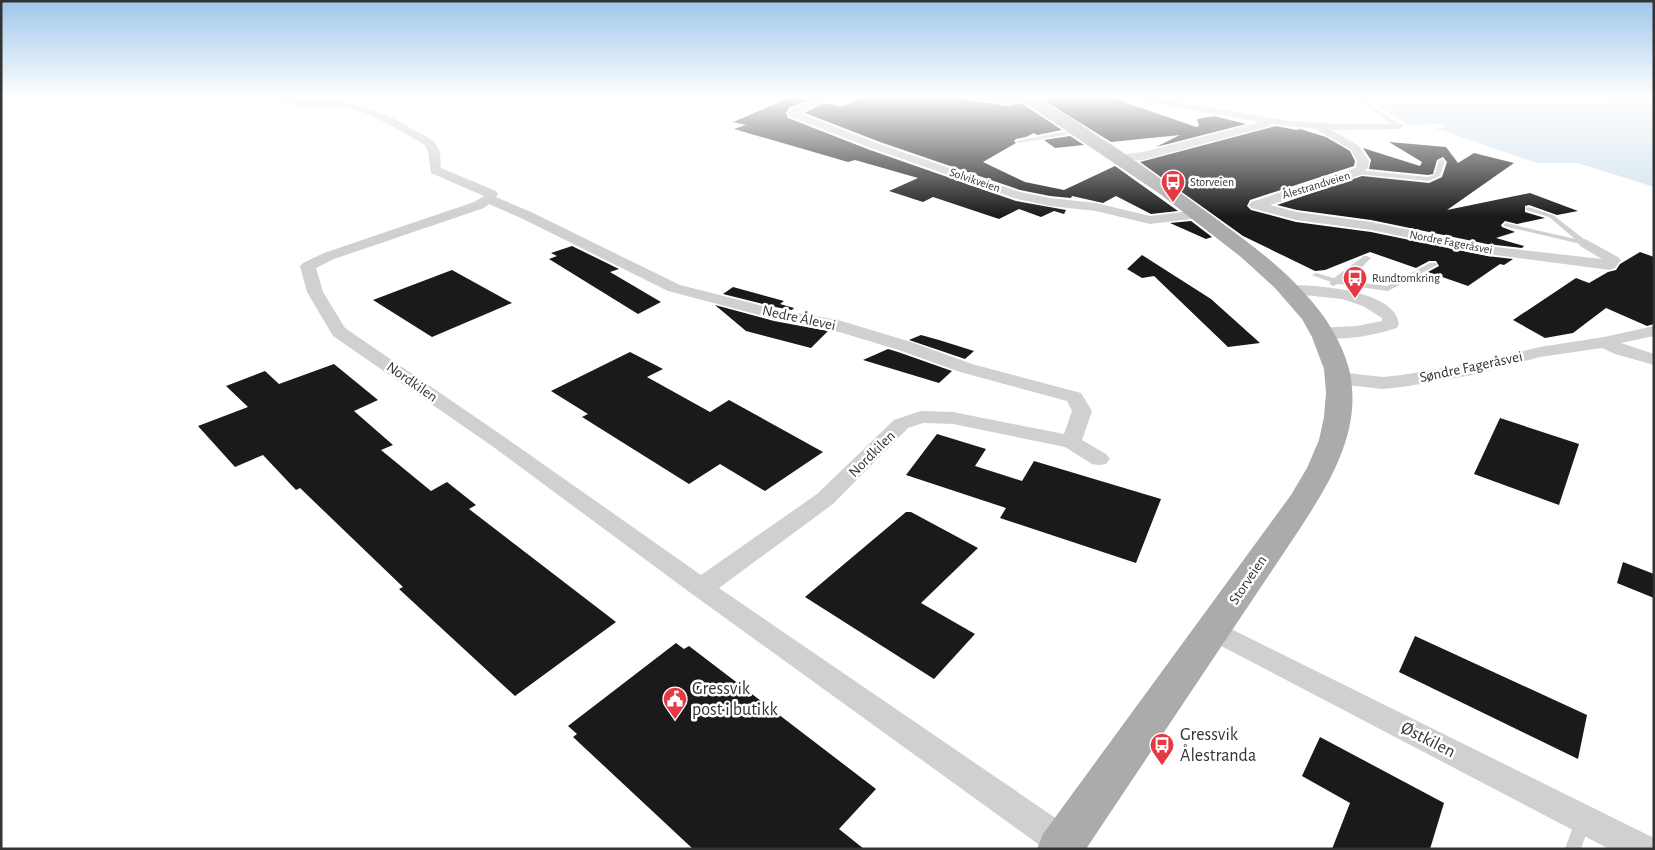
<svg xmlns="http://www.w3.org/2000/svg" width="1655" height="850" viewBox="0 0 1655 850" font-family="'Alegreya Sans',sans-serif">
<rect width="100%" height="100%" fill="#fff"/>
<polygon fill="#cfe2ee" points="1654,101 1654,187 1578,163 1537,163 1435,128 1448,128 1443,124 1409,125 1374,104"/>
<g fill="#1a1a1a">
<polygon points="791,97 808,100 789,108 786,113 788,118 870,150 1016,201 1066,210 1064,214 1054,211 1041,217 1019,209 999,219 933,197 923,202 889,191 918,178 855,160 848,162 734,129 746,125 733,122"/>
<polygon points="864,97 959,97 961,99 1007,106 1021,103 1062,130 1037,135 1034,133 1026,137 1016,139 1014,141 1016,143 983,162 1025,182 1064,190 1115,166 1178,211 1151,214 1116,196 1103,203 1072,196 1071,198 1050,196 1020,190 880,142 805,113 824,103 841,107"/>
<polygon points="1050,97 1110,97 1196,127 1199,126 1197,119 1214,116 1246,124 1156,147 1180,135 1111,142 1045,101"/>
<polygon points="1276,126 1296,130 1300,129 1326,137 1350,151 1355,161 1354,166 1250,200 1247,206 1251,210 1296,222 1371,232 1487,256 1513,259 1504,265 1500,264 1468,286 1428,272 1439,266 1436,261 1429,261 1416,268 1370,252 1325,270 1315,271 1243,236 1140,162"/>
<polygon points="1070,136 1084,145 1055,148 1044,140"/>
<polygon points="1389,142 1446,147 1458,163 1474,153 1514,163 1447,210 1530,193 1578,211 1557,215 1529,205 1525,206 1525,212 1545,218 1517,224 1505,221 1501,225 1502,227 1515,232 1496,238 1524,246 1522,248 1487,244 1371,220 1297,210 1277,205 1362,176 1429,183 1442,177 1447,162 1443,157 1437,160 1433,174 1428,175 1369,169 1371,160 1363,148 1420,166 1422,162"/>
<polygon points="1191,221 1212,237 1206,239 1170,223"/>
<polygon points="572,246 619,269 610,272 661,302 638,314 549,259 557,256 551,253"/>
<polygon points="1640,252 1654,257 1654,324 1647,326 1606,308 1573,333 1545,338 1513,320 1576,278 1589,283 1608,272 1616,270 1620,264"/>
<polygon points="1142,255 1211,299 1260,343 1228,347 1154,276 1142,278 1127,269"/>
<polygon points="452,270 512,303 432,337 373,300"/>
<polygon points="733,287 784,301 780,304 794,308 792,310 775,307 723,294"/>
<polygon points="715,305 774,321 828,331 811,348 746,331"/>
<polygon points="921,335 939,340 974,351 965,359 909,340"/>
<polygon points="888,349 898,352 952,371 939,383 863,360"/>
<polygon points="630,352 663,369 647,377 710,412 729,400 823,452 765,491 720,464 689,484 582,417 588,414 551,391"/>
<polygon points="334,364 378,400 354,411 393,445 381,450 431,491 447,482 476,505 469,509 616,622 515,696 399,589 403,587 300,488 296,490 263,455 235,467 198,426 248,407 226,386 265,371 279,384"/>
<polygon points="1500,418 1579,444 1559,505 1474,474"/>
<polygon points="937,434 986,449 975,466 1022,481 1034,461 1161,499 1136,563 1000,518 1006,508 906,475"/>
<polygon points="906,512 911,512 978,548 921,603 975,634 934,679 805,597"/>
<polygon points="1623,562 1654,574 1654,598 1617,583"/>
<polygon points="1415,636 1587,715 1578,759 1399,672"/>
<polygon points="676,643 684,649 689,646 876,789 839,829 864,849 693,849 573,737 577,734 568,726"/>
<polygon points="1320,737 1444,803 1430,849 1332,849 1350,803 1302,776"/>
</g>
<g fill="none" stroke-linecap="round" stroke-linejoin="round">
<g fill="#d0d0d0" fill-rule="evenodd">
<polygon points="961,97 1007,100 1027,97 1030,99 1007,104"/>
<polygon points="1354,97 1359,97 1401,126 1396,127"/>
<polygon points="1080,129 1082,130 1082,132 1019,143 1016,141"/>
<polygon points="1442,159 1445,161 1440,176 1429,181 1357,174 1354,172 1357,170 1428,177 1434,175 1439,161"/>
<polygon points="1528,207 1553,215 1589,243 1585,245 1504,226 1503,225 1506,223 1575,239 1549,217 1526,210 1526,208"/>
<polygon points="1364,256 1367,256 1371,258 1362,267 1342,280 1387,286 1430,263 1436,263 1437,265 1388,291 1338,284 1333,286 1329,284 1331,282 1312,275 1316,273 1334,278"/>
<polygon points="1583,813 1589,815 1591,820 1581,849 1565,849 1577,815"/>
</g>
<g fill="#d0d0d0" fill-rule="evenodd">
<path d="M278,97l59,3 28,7 24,9 45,25 6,11 1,16 55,23 2,3 -2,3 35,15 149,73 95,24 63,11 73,22 61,22 109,29 11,18 -10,29 24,14 4,5 -4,5 -7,1 -7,-1 -27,-17 -112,-23 -30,-1 -15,5 -75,76 -114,84 357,244 4,11 -2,6h-33l-353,-255 -200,-148 -159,-110 -26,-44 -7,-26 3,-3 21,-10 150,-51 10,-6 -53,-23 -3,-21 -3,-7c-27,-16 -56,-34 -87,-39 -18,-2 -46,5 -60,-9zM489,204l32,14 147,73 106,28 55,10 70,21 61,22 107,29 5,10 -8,23 -111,-22 -32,-1 -27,9 -77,74 -116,81 -195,-137 -161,-110 -22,-36 -7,-24 18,-9 150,-51z"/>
<polygon points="809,97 820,97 823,100 821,104 800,113 879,144 1020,192 1050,198 1096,203 1150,216 1199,210 1206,214 1199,218 1150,224 1096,211 1050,206 1017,199 871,148 789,116 788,114 790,110 812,100"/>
<path d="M1023,97h25c-5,5 -18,6 -25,4z"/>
<polygon points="1128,97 1150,97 1288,121 1340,124 1402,124 1404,126 1398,129 1332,130 1359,146 1369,161 1368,168 1361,175 1270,205 1297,212 1371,222 1487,246 1602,259 1580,246 1578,243 1580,240 1585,239 1618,257 1621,260 1615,268 1610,270 1487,254 1371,230 1296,220 1251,208 1249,205 1251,202 1353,169 1356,167 1357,161 1351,150 1316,129 1271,124 1270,126 1143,160 1119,161 1117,158 1119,155 1143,152 1260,122 1133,100"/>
<path d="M1290,285c27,0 105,5 109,39l-2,4c-25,8 -56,14 -82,8l-3,-4 3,-4 42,-2 25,-5v-3l-19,-12 -21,-7 -58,-6 -2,-3 2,-3z"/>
<polygon points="1654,326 1654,336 1621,343 1654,354 1654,365 1615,354 1602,348 1540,357 1467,376 1402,387 1383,389 1338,384 1331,382 1329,378 1331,374 1338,372 1383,377 1402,375 1467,364 1540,347 1604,337"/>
<polygon points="1213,620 1654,838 1654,849 1609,849 1204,637 1200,630 1204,623"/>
</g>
<path fill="#ababab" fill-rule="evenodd" d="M1016,97c6,0 13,-1 19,1 25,11 53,32 77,47 39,26 76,53 114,81 28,21 57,42 80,69 19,20 36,47 43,74 14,59 -17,110 -48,158l-215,322h-49l6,-15 248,-339 16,-27 12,-28 5,-23 2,-24 -2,-24 -12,-32 -10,-18 -27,-31 -34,-31 -81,-63z"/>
</g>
<linearGradient id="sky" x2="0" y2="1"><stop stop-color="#9ec6ea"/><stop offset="0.45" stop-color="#fff"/><stop offset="1" stop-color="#fff" stop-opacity="0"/></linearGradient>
<rect width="1655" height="216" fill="url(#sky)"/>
<defs>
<symbol id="bus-pin" viewBox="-11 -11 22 30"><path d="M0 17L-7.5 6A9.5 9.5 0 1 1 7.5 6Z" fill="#e63946" stroke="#fff"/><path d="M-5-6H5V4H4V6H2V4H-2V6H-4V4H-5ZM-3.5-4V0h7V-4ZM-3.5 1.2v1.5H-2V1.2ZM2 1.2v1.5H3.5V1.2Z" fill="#fff"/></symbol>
<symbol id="civic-pin" viewBox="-11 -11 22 30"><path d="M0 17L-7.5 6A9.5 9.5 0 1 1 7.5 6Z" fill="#e63946" stroke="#fff"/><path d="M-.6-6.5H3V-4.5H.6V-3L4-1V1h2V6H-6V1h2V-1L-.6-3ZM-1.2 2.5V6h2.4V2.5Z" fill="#fff"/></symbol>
</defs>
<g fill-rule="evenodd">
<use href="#bus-pin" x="1159" y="168" width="28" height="38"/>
<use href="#bus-pin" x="1341" y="264" width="28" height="38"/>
<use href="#civic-pin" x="661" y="685" width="28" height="38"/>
<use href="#bus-pin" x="1148" y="731" width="28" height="38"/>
</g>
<g text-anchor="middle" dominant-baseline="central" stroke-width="5" stroke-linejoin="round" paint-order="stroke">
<g font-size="12" fill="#333" stroke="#fff">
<text transform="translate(975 180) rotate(19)">Solvikveien</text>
<text transform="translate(1316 185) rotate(-17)">Ålestrandveien</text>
<text transform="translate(1451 242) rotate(11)">Nordre Fageråsvei</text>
</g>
<g font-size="12" fill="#333" stroke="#fff" text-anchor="start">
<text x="1190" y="182">Storveien</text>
<text x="1372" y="278">Rundtomkring</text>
</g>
<g font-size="15" fill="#333" stroke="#fff">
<text transform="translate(799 318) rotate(12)">Nedre Ålevei</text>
<text transform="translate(1471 367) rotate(-12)">Søndre Fageråsvei</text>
<text transform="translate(412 382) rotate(35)">Nordkilen</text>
<text transform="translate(872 454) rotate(-45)">Nordkilen</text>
<text transform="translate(1248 580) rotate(-56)">Storveien</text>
</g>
<g font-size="18" fill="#333" stroke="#fff" text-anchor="start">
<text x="692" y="689">Gressvik<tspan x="692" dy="21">post i butikk</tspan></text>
<text x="1180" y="735">Gressvik<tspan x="1180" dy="21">Ålestranda</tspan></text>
</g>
<g font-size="18" fill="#333" stroke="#fff">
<text transform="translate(1428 740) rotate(27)">Østkilen</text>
</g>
</g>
<rect width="1655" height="850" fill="none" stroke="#333333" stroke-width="5"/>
</svg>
